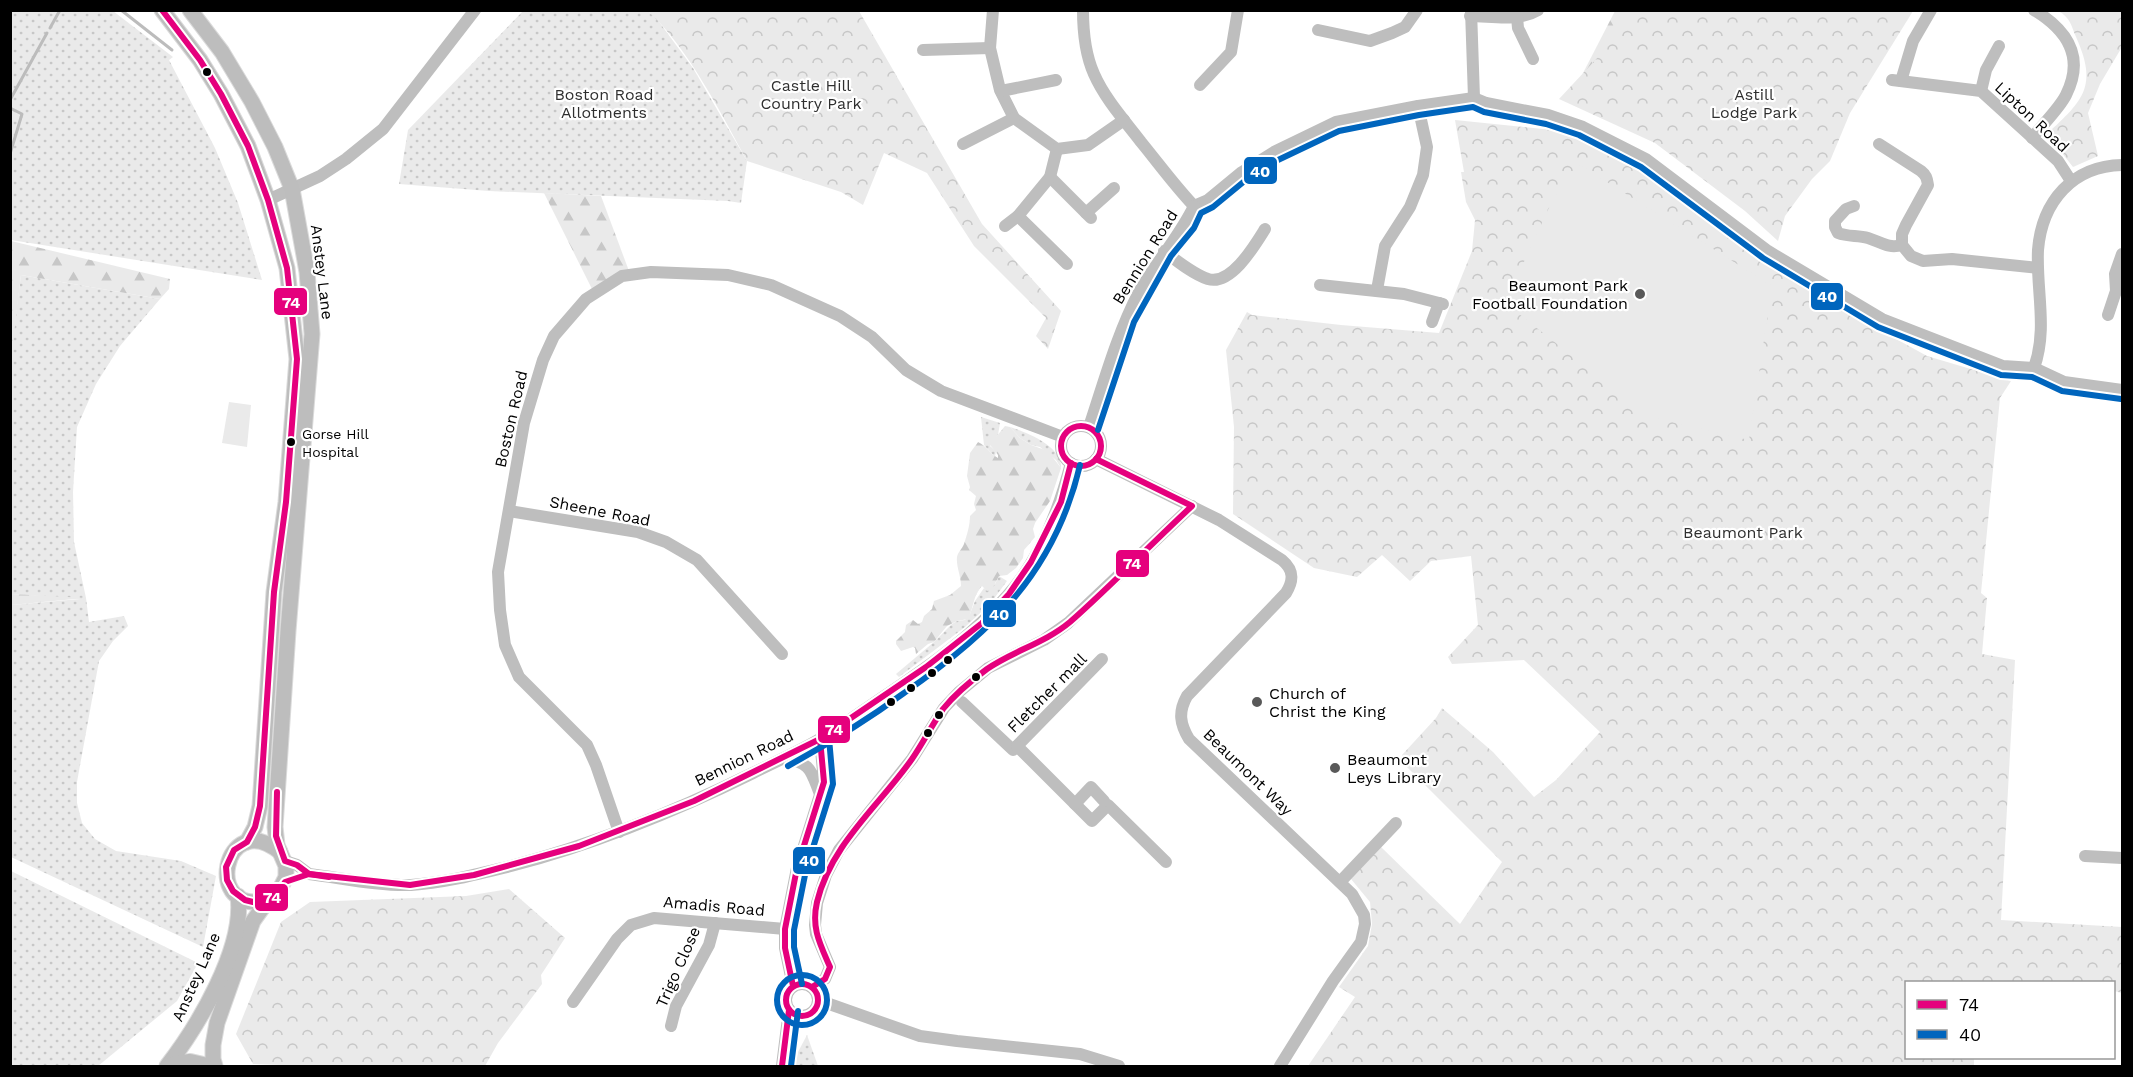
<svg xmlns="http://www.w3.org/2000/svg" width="2133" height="1077" viewBox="0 0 2133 1077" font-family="'Work Sans',sans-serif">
<defs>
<pattern id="grass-dots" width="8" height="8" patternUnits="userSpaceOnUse" patternTransform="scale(1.5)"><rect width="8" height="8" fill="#eaeaea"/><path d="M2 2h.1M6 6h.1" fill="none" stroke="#c7c7c7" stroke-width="1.8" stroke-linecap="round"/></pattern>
<pattern id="forest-firs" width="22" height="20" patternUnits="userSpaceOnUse" patternTransform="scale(1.5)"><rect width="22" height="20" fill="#eaeaea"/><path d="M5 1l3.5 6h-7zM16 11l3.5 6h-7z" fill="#c7c7c7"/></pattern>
<pattern id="park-crowns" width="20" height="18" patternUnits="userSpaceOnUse" patternTransform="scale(1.5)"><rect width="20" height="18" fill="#eaeaea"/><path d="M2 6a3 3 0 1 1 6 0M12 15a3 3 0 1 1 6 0" fill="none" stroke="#c7c7c7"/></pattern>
</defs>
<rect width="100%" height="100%" fill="#fff"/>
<g fill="url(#grass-dots)">
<polygon points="10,11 113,11 173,57 169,60 215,148 238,203 262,280 11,240"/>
<polygon points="523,11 648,11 657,19 693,68 747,161 741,203 728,201 489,191 399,184 408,130"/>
<polygon points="21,275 160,299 120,346 96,384 77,427 73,492 74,542 86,598 89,622 124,616 128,626 113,641 99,661 77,782 77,803 82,823 95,839 116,851 181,861 216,876 203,947 11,857 11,605 80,599 11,594 10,358"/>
<polygon points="981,417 1000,423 998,435 990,446 996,451 995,457 984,445"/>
<path d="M1010,427c17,5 53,20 51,41l-5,-8 -16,-13 -9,-2 -11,-7z"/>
<polygon points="999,576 1007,581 990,604 965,627 899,677 896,674 934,642 952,624 957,621 965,620 970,614 975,601 984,588 987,590 995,584"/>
<polygon points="11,871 198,963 177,1001 98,1066 11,1066"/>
<polygon points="807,1035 818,1066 795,1066 798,1052"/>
</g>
<g fill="url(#forest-firs)">
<polygon points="1615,11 1665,11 1582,75"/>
<polygon points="544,193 601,196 629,271 592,289"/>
<polygon points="11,241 170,279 169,289 160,299 21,275 11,358"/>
<path d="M1005,426l5,1 10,11 11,7 17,6 13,17 -11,33 -15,22 -2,6 2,8 -11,13 -1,8 -7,10 -9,7 -8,1 -7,13 -5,2 -5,-5c-9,9 -8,21 -14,33l-11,2 -10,5 -13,16 -6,2 -12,10 -1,-6 -2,-1 -12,4 -5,-7v-3l9,-9 1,-7 7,-5 5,4 4,-2 2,-6 8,-7 2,-8 16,-6 11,-9c0,-10 -5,-20 -4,-29 1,-5 5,-8 7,-13 3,-9 6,-19 6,-28l6,-6 -2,-6 2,-8 -7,-6 1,-3 -3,-11 3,-23 8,-11c9,4 12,12 20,16v-3l-11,-14 4,-4h5z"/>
<polygon points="10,594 11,594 86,598 11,605"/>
</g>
<g fill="url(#park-crowns)">
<path d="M648,11h211l123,213 79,87 -13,38 -12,-13 10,-18 -72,-72 -47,-73 -43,-20 -21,52 -22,-13 -94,-31c-26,-48 -59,-113 -99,-150z"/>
<polygon points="1641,11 1641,10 1913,11 1850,113 1830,161 1812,179 1785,216 1778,241 1745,211 1655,143 1559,99"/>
<path d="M2058,11h64v36l-22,37 -12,29 10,43 -25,11 -26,-33c37,-34 51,-48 29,-97 -5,-12 -6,-20 -18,-26z"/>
<polygon points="1455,120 1552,130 1614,149 1678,190 1764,261 1860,319 1927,356 2011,381 2000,398 1981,593 1987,598 1982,654 2015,660 2001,920 2122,927 2122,993 2114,991 2114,982 1906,982 1906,1058 1974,1058 1974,1066 1308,1066 1355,997 1339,987 1368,946 1372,924 1370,902 1351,879 1381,847 1460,924 1502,862 1402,762 1402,755 1436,718 1442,708 1493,752 1534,797 1556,780 1600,732 1524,660 1452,664 1448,657 1478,625 1471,556 1431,561 1410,581 1382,555 1357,577 1314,568 1233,514 1234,427 1226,350 1247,312 1252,315 1341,325 1439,333 1472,251 1475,220 1466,202 1461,172 1464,172"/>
<polygon points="509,889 565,938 541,975 542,984 498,1043 485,1066 304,1066 253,1064 236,1034 281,922 310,902 466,896"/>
</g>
<g fill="#eaeaea">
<polygon points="1580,165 1772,286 1749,440 1650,417 1505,303 1553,199"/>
<polygon points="229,402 251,405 247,447 222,443"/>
</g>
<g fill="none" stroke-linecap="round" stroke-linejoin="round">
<g stroke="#bcbcbc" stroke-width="3">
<polyline points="121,10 172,50"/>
<polyline points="50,28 60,10"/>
<polyline points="10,100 47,33"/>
<polyline points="10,108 22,114 10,154"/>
</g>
<defs>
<g id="major">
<polyline points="162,10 200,60 221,94 248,146 268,200 287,268 297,359 286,502 274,592 260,806 255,827 247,842"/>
<polyline points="190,10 222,52 252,102 275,147 292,189 307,272 312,334 288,631 275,827 277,845 286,866 286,877 278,893 268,900 253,921 217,1023 213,1045 213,1059 215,1066"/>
<path d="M268,900c-66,18 -45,-94 12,-48"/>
<path d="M167,1066c31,-40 78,-118 71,-170"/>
</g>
<polyline id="highway" points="172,1066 190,1063 203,1066"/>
</defs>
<use href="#major" stroke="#dbdbdb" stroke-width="17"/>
<use href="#highway" stroke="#dbdbdb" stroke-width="20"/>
<g stroke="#bebebe" stroke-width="12">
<polyline points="993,10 990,48 1000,90 1014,118 1057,149 1088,145 1124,120"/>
<path d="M1083,10c0,21 2,44 11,64 11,25 31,47 47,68 18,22 34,44 53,64"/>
<polyline points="1471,10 1474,98"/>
<path d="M1470,16c22,0 48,6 68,-6"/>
<polyline points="1517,17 1518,28 1533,59"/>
<polyline points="1318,30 1370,41 1392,33 1405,27 1417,10"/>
<polyline points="923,50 990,48"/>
<polyline points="1892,80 1981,91 2058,161 2071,181"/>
<polyline points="1901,81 1913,41 1931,10"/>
<polyline points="1200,85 1231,52 1238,10"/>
<polyline points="1001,91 1056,80"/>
<polyline points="1981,91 1986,70 1999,46"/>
<path d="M2032,138c10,-13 27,-29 34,-43 19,-38 1,-65 -32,-85"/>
<polyline points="963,144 1014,118"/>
<path d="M1879,144l42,27c5,4 6,7 7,14l-22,40 -4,9v11l9,11 12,5 29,-2 86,9"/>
<polyline points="1050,177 1091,218"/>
<polyline points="268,200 320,176 346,159 383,129 475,10"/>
<polyline points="1194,206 1208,200 1242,172 1274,152 1336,122 1418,106 1474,98 1486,103 1548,115 1583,127 1646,159 1768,251 1882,319 2003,366 2034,368 2064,382 2122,390"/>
<path d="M1854,206l-8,3 -11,12v6l3,6c10,4 20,2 30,5 13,4 20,11 34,7"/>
<polyline points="1086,213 1114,188"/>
<polyline points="1018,216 1067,264"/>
<polyline points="1005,226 1018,216 1050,177 1057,149"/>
<path d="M1164,251c13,10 29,23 44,28 23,7 47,-34 57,-50"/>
<polyline points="1320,285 1404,294 1443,304"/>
<polyline points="1377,290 1385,246 1410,207 1423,175 1427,147 1418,106"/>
<polyline points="2108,315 2116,291 2115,274 2122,254"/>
<polyline points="1432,322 1439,303"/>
<path d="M2034,368c14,-39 2,-78 4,-118 4,-49 35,-84 84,-85"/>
<circle cx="1081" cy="446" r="20"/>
<path d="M1089,427c15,-45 28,-93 50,-135 17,-30 40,-55 55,-86"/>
<path d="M1096,459l123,61 63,40c12,10 12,20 4,33l-99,103c-9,16 -7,28 2,43l163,155 12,21 1,9 -4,18 -28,39 -53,85"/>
<polyline points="509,511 638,532 666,542 697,560 782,654"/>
<polyline points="962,702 1013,750 1102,659"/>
<polyline points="1017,746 1092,821 1108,805 1166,862"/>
<path d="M784,758c28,6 26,11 36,36"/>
<polyline points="1075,804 1091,787 1104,801"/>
<polyline points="619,832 596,765 587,745 519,677 505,645 500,610 498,572 524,423 543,360 554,336 586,299 622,276 651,272 728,275 771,285 840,316 872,337 906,370 941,391 1063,437"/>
<polyline points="2085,856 2122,858"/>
<path d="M285,861l12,4 12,9c33,4 69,12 102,11 34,-2 67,-11 100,-19 84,-22 165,-55 242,-93 22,-11 45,-21 67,-34 24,-14 46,-31 69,-46 43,-29 84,-58 118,-97 33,-37 52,-86 64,-133"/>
<polyline points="1340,882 1396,823"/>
<circle cx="802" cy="1000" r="16"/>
<polyline points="793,986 785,948 785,929 797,868 824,782 820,739"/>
<polyline points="812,987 825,979 830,967 816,934 815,925 817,903 826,875 839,850 912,759 944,708 959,692 988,668 1044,640 1068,623 1192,506"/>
<polyline points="818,1000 920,1036 957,1041 1080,1054 1119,1066"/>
<polyline points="573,1002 617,939 631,925 654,918 785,929"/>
<polyline points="671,1026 676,1006 709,945 715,923"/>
<polyline points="782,1066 789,1010"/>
</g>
<use href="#major" stroke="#bdbdbd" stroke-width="15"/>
<use href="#highway" stroke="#bdbdbd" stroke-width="18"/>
<defs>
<g id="bus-1">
<polyline points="162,10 200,60 221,94 248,146 268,200 287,268 297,359 286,502 274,592 260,806 255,827 247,842 234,850 226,867 227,880 233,891 245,900 253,902 268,900 278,893 285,882 309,874 410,885 474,875 579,846 694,801 820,739 926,667 982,623 1009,594 1031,562 1061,502 1071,463"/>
<circle cx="1081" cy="446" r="20"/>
<polyline points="277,792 276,836 285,861 297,865 309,874 329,877"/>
<circle cx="802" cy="1000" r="16"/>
<polyline points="793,986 785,948 785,929 797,868 824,782 820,739"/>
<path d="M812,987l13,-8 5,-12c-10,-23 -19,-39 -13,-65 14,-58 62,-96 95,-143 11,-16 20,-34 31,-50 12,-15 29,-29 44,-40 26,-18 58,-26 83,-47 42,-37 81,-78 122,-116l-96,-47"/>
<polyline points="782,1066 789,1010"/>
</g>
<g id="bus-2">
<polyline points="1098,430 1134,322 1171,256 1194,228 1201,213 1213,207 1247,179 1278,160 1339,131 1419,115 1473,107 1484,112 1546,124 1579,135 1641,167 1763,258 1878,327 2001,375 2032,377 2062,391 2121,399"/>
<path d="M788,766c40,-22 79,-46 116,-73 87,-60 151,-121 176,-228"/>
<circle cx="802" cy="1000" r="25"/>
<polyline points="802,984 794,947 794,930 806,870 833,784 829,738"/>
<polyline points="791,1066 798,1011"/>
</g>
</defs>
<use href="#bus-1" stroke="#fff" stroke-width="10"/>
<use href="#bus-2" stroke="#fff" stroke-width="10"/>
<use href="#bus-1" stroke="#e5007d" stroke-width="6"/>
<use href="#bus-2" stroke="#0065bd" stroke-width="6"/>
</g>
<g fill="#000" stroke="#fff" stroke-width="2">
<circle cx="207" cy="72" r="5"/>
<circle cx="291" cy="442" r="5"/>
<circle cx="948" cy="660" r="5"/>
<circle cx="932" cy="673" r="5"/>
<circle cx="976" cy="677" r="5"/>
<circle cx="911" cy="688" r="5"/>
<circle cx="891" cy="702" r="5"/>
<circle cx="939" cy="715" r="5"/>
<circle cx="928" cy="733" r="5"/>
</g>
<g fill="#595959" stroke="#fff" stroke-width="2">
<circle cx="1640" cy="294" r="6"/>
<circle cx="1257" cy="702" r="6"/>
<circle cx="1335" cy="768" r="6"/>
</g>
<g text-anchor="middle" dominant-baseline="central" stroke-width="4.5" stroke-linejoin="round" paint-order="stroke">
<g font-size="14" fill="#000" stroke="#fff" text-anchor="start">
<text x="302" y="434">Gorse Hill<tspan x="302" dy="18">Hospital</tspan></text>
</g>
<g font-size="16" fill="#2f2f2f" stroke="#fff">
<text x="811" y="85">Castle Hill<tspan x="811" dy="18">Country Park</tspan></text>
<text x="604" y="94">Boston Road<tspan x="604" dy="18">Allotments</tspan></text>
<text x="1754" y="94">Astill<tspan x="1754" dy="18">Lodge Park</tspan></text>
<text x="1743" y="532">Beaumont Park</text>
</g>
<g font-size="16" fill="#000" stroke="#fff">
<text transform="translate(2032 117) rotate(43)">Lipton Road</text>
<text transform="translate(1145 257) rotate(-58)">Bennion Road</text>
<text transform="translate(322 272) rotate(83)">Anstey Lane</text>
<text transform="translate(511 419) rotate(-77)">Boston Road</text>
<text transform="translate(600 511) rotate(11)">Sheene Road</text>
<text transform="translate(1047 693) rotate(-45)">Fletcher mall</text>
<text transform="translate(744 758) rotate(-26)">Bennion Road</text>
<text transform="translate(1248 772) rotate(44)">Beaumont Way</text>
<text transform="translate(714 906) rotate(5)">Amadis Road</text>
<text transform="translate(678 967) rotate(-66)">Trigo Close</text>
<text transform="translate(196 977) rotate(-66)">Anstey Lane</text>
</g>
<g font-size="16" fill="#000" stroke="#fff" text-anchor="start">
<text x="1628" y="285" text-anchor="end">Beaumont Park<tspan x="1628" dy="18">Football Foundation</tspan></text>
<text x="1269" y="693">Church of<tspan x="1269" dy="18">Christ the King</tspan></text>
<text x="1347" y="759">Beaumont<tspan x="1347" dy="18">Leys Library</tspan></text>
</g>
</g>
<g stroke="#fff" stroke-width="2">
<rect x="1243" y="156" width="35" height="29" rx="6" fill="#0065bd"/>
<rect x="1810" y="282" width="34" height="29" rx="6" fill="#0065bd"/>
<rect x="273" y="287" width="35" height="29" rx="6" fill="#e5007d"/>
<rect x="1115" y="549" width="35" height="29" rx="6" fill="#e5007d"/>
<rect x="982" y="599" width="35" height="29" rx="6" fill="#0065bd"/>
<rect x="817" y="715" width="34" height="29" rx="6" fill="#e5007d"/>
<rect x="792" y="846" width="34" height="29" rx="6" fill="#0065bd"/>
<rect x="254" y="883" width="35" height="29" rx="6" fill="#e5007d"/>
</g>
<g font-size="16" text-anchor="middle" font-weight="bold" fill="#fff">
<text x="1260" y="177">40</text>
<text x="1827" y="302">40</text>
<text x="291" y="308">74</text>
<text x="1132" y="569">74</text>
<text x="999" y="620">40</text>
<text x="834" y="735">74</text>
<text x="809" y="866">40</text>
<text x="272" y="903">74</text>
</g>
<rect width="2133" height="1077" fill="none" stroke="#000000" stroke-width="24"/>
<rect x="1905" y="981" width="210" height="78" fill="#ffffff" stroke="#999999" stroke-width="1.5"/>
<rect x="1917" y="1000" width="30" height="9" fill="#e5007d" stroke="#999999" stroke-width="1.5"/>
<text x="1959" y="1011" font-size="18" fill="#000000">74</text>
<rect x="1917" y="1030" width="30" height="9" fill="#0065bd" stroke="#999999" stroke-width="1.5"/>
<text x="1959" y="1041" font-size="18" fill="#000000">40</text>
</svg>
